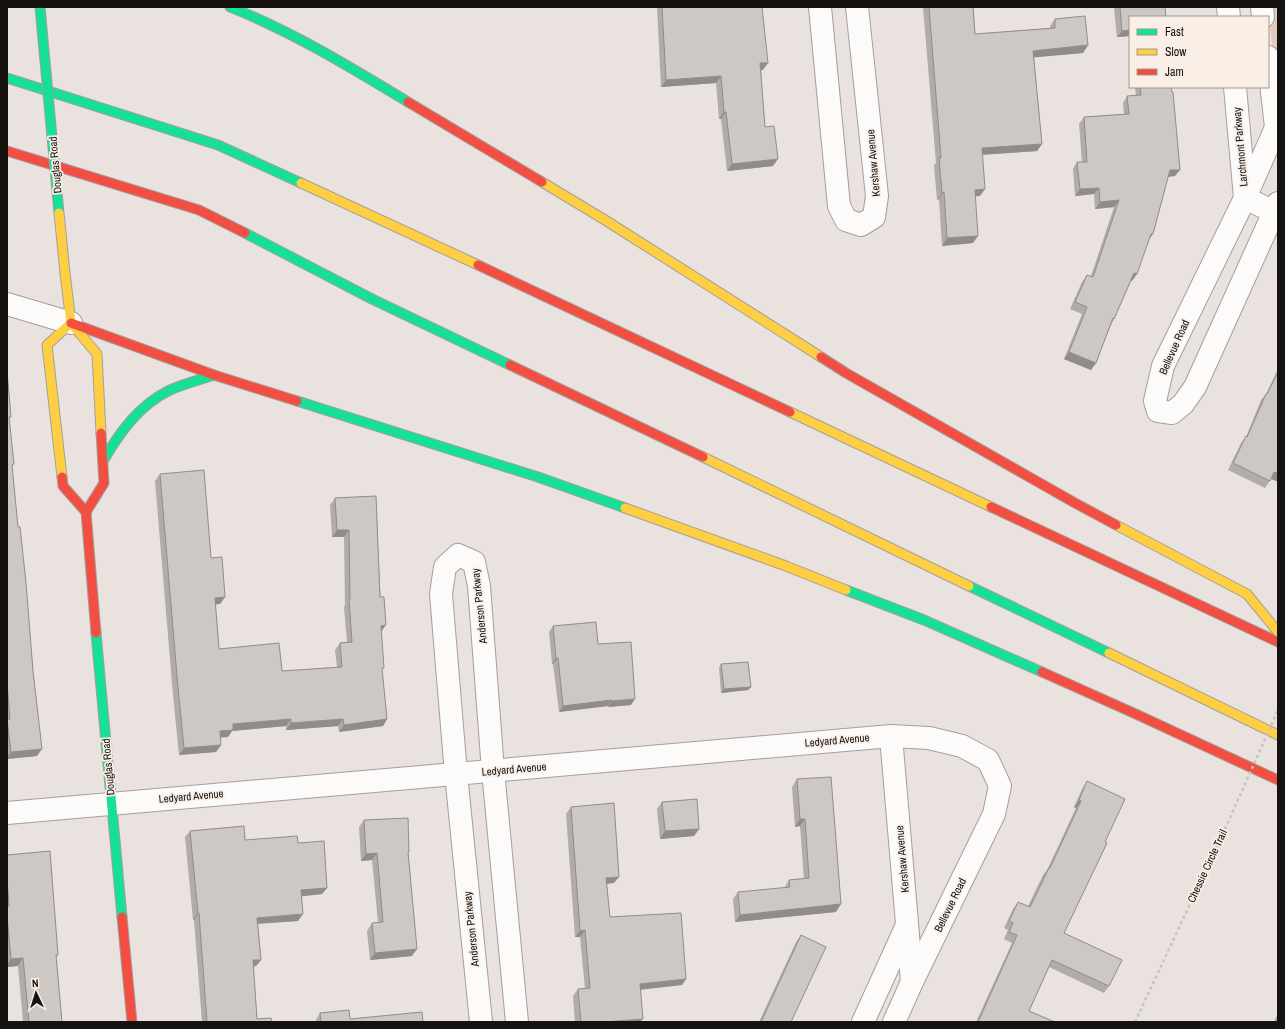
<svg xmlns="http://www.w3.org/2000/svg" width="1285" height="1029" viewBox="0 0 1285 1029" font-family="'Archivo Narrow',sans-serif">
<rect width="100%" height="100%" fill="#e9e2de"/>
<polygon fill="#e7cbba" points="1268,7 1278,7 1278,68 1274,62"/>
<g fill="none" stroke-linecap="round" stroke-linejoin="round">
<defs>
<g id="street">
<polyline points="820,7 839,206 846,220 861,225 874,217 877,196 857,7"/>
<polyline points="1228,7 1229,17"/>
<polyline points="1262,7 1263,17"/>
<polyline points="1268,57 1276,127 1278,128"/>
<polyline points="1235,87 1245,198 1274,212"/>
<polyline points="1278,123 1245,198 1163,366 1155,401 1158,411 1172,413 1183,404 1195,387 1278,203"/>
<polyline points="7,304 71,323"/>
<polyline points="891,736 912,982"/>
<polyline points="7,813 891,736 929,738 962,746 988,760 1000,786 994,814 912,982 894,1022"/>
<polyline points="481,1022 456,774 441,594 445,567 458,555 474,562 479,586 493,771 517,1022"/>
<polyline points="863,1022 907,925"/>
</g>
<g id="fast">
<path d="M230,7c63,25 120,60 178,95"/>
<polyline points="7,78 218,145 301,183"/>
<polyline points="245,233 372,299 510,365"/>
<polyline points="297,401 538,477 625,508"/>
<path d="M103,461c17,-29 36,-56 67,-71 14,-6 29,-10 44,-15"/>
<polyline points="969,586 1109,653"/>
<polyline points="846,590 924,620 1042,672"/>
<polyline points="96,633 122,917"/>
</g>
<g id="slow">
<polyline points="542,182 605,220 821,357"/>
<polyline points="301,183 478,265"/>
<polyline points="65,273 71,323 97,354 101,433"/>
<polyline points="790,412 991,507"/>
<polyline points="703,457 969,586"/>
<polyline points="62,477 47,345 71,323"/>
<polyline points="625,508 786,566 846,590"/>
<polyline points="1116,525 1247,594 1278,632"/>
<polyline points="1109,653 1278,735"/>
</g>
<g id="jam">
<polyline points="408,102 542,182"/>
<polyline points="7,151 199,210 245,233"/>
<polyline points="478,265 790,412"/>
<polyline points="71,323 214,375 297,401"/>
<polyline points="821,357 846,373 1075,503 1116,525"/>
<polyline points="510,365 703,457"/>
<polyline points="62,477 63,486 86,512 96,633"/>
<polyline points="991,507 1278,642"/>
<polyline points="86,512 104,483 101,433"/>
<polyline points="1042,672 1138,715 1278,780"/>
<polyline points="122,917 132,1022"/>
</g>
</defs>
<use href="#street" stroke="#a49f9d" stroke-width="24"/>
<use href="#fast" stroke="#a49f9d" stroke-width="11"/>
<use href="#slow" stroke="#a49f9d" stroke-width="11"/>
<use href="#jam" stroke="#a49f9d" stroke-width="11"/>
<polyline stroke="#c6c4c2" stroke-width="2.5" stroke-dasharray="3 3" stroke-linecap="butt" points="1135,1022 1225,829"/>
<use href="#street" stroke="#fcfbfa" stroke-width="22"/>
<use href="#fast" stroke="#16e098" stroke-width="9"/>
<use href="#slow" stroke="#ffcf43" stroke-width="9"/>
<use href="#jam" stroke="#f24e42" stroke-width="9"/>
<defs>
<polyline id="fast-bridge" points="40,7 59,213"/>
<polyline id="slow-bridge" points="59,213 65,273"/>
</defs>
<use href="#fast-bridge" stroke="#a49f9d" stroke-width="11" stroke-linecap="butt"/>
<use href="#slow-bridge" stroke="#a49f9d" stroke-width="11" stroke-linecap="butt"/>
<polyline stroke="#c6c4c2" stroke-width="2.5" stroke-dasharray="3 3" stroke-linecap="butt" points="1225,829 1278,710"/>
<use href="#fast-bridge" stroke="#16e098" stroke-width="9"/>
<use href="#slow-bridge" stroke="#ffcf43" stroke-width="9"/>
</g>
<g fill="#b1aca9">
<polygon points="657,7 762,7 763,70 761,70 765,127 773,166 727,171 721,119 719,119 716,83 661,87"/>
<polygon points="923,7 973,7 975,34 1050,28 1050,26 1055,19 1088,45 1083,53 1034,57 1042,144 1037,151 982,155 980,196 975,196 973,243 942,246 939,199 937,200 934,165 936,163"/>
<polygon points="1116,7 1165,7 1130,17 1130,36 1117,37 1114,9"/>
<polygon points="1135,87 1171,87 1175,176 1168,177 1148,241 1132,281 1131,281 1114,319 1112,323 1091,370 1064,359 1082,314 1070,309 1082,282 1087,275 1091,276 1114,207 1095,209 1094,194 1075,196 1073,169 1077,162 1082,162 1079,124 1084,117 1124,114 1123,103 1127,96 1136,96"/>
<polygon points="1278,369 1278,482 1271,479 1265,488 1228,470 1241,443 1246,437 1261,400 1266,394"/>
<polygon points="7,371 11,417 9,418 12,467 37,756 7,759"/>
<polygon points="160,474 211,558 225,597 220,604 215,604 219,649 282,671 337,667 335,650 340,643 347,642 344,607 345,605 344,537 332,537 330,505 335,498 376,496 382,632 382,672 387,719 383,726 339,732 338,726 286,730 286,726 232,731 228,737 220,737 221,745 216,752 179,755 173,695 155,481"/>
<polygon points="553,626 598,644 631,705 608,707 608,706 559,712 553,664 552,664 549,632"/>
<polygon points="721,664 751,687 748,690 721,693 719,668"/>
<polygon points="797,779 836,912 735,922 733,899 738,892 784,888 789,880 804,879 800,826 795,827 792,787"/>
<polygon points="1087,781 1105,842 1064,933 1109,986 1104,993 1049,967 1029,1011 1055,1022 976,1022 1012,943 1004,939 1008,930 1004,928 1013,909 1018,902 1028,906 1043,875 1047,870 1076,808 1074,807 1082,789"/>
<polygon points="662,802 699,829 694,836 660,839 657,809"/>
<polygon points="571,807 614,883 607,884 610,917 686,979 682,985 640,990 640,1022 575,1022 573,996 578,989 585,989 580,937 575,937 566,814"/>
<polygon points="364,820 409,852 408,854 412,956 370,960 367,931 372,923 378,923 372,860 361,861 359,827"/>
<polygon points="190,831 245,840 298,843 327,888 322,894 302,896 298,921 258,924 261,960 256,966 253,967 257,1019 272,1022 202,1022 194,920 193,920 185,837"/>
<polygon points="7,855 58,955 56,958 62,1022 23,1022 18,966 7,967"/>
<polygon points="801,935 791,1022 759,1022 796,942"/>
<polygon points="320,1013 350,1019 423,1022 316,1022 316,1020"/>
<polygon points="1278,1013 1278,1022 1274,1022"/>
</g>
<g fill="#908c8a">
<polygon points="1130,30 1130,36 1117,37 1122,31"/>
<polygon points="1088,45 1083,53 1028,58 1033,51"/>
<polygon points="760,63 768,63 763,70 755,70"/>
<polygon points="721,76 716,83 661,87 666,80"/>
<polygon points="724,112 726,112 721,119 719,119"/>
<polygon points="1042,144 1037,151 977,155 982,148"/>
<polygon points="778,159 773,166 727,171 732,164"/>
<polygon points="1170,170 1180,170 1175,176 1165,177"/>
<polygon points="1099,188 1094,194 1075,196 1080,189"/>
<polygon points="985,189 980,196 970,197 975,190"/>
<polygon points="944,192 939,199 937,200 942,193"/>
<polygon points="1119,200 1114,207 1095,209 1100,202"/>
<polygon points="1151,234 1153,234 1148,241"/>
<polygon points="978,236 973,243 942,246 947,238"/>
<polygon points="1134,273 1137,274 1132,281 1130,280"/>
<polygon points="1069,352 1096,363 1091,370 1064,359"/>
<polygon points="1274,472 1278,473 1278,482 1270,478"/>
<polygon points="337,530 349,530 344,537 332,537"/>
<polygon points="225,597 220,604 210,605 215,598"/>
<polygon points="386,625 381,632 381,626"/>
<polygon points="556,658 558,658 553,664 552,664"/>
<polygon points="751,687 748,690 721,693 724,689"/>
<polygon points="635,699 631,705 608,707 612,701"/>
<polygon points="612,700 608,706 559,712 563,706"/>
<polygon points="291,719 286,726 232,731 228,737 215,738 220,731 233,724"/>
<polygon points="343,719 338,726 286,730 291,723"/>
<polygon points="387,719 383,726 339,732 344,725"/>
<polygon points="221,745 216,752 179,755 184,748"/>
<polygon points="42,749 37,756 7,759 7,757 11,752"/>
<polygon points="1079,800 1081,801 1076,808 1074,807"/>
<polygon points="800,819 805,819 800,826 795,827"/>
<polygon points="699,829 694,836 660,839 665,831"/>
<polygon points="377,853 372,860 361,861 366,854"/>
<polygon points="619,877 614,883 601,884 606,878"/>
<polygon points="327,888 322,894 296,897 301,890"/>
<polygon points="841,904 836,912 735,922 740,915"/>
<polygon points="198,913 199,913 194,920 193,920"/>
<polygon points="303,914 298,921 252,924 257,918"/>
<polygon points="585,930 580,937 575,937 580,931"/>
<polygon points="417,949 412,956 370,960 375,953"/>
<polygon points="23,958 18,966 7,967 7,965 11,959"/>
<polygon points="253,960 261,960 256,966 248,967"/>
<polygon points="686,979 682,985 635,990 640,984"/>
<polygon points="643,1019 640,1022 605,1022"/>
</g>
<g fill="#cec8c5" stroke="#908c8a">
<polygon points="662,7 762,7 768,63 760,63 765,127 774,126 778,159 732,164 726,112 724,112 721,76 666,80"/>
<polygon points="929,7 973,7 975,34 1055,28 1055,19 1085,16 1088,45 1033,51 1042,144 982,148 985,189 975,190 978,236 947,238 944,192 942,193 939,158 941,158"/>
<polygon points="1120,7 1165,7 1166,17 1130,17 1130,30 1122,31"/>
<polygon points="1140,87 1171,87 1172,92 1173,92 1180,170 1170,170 1153,234 1151,234 1137,274 1134,273 1114,319 1113,318 1096,363 1069,352 1087,307 1075,302 1087,275 1093,277 1119,200 1100,202 1099,188 1080,189 1077,162 1087,162 1084,117 1129,114 1127,96 1141,95"/>
<polygon points="7,371 11,417 9,417 14,464 12,465 18,527 20,527 26,583 33,671 42,749 11,752 7,719 10,719 7,682"/>
<polygon points="1278,372 1278,473 1274,472 1270,481 1233,463 1246,436 1247,437 1266,394 1267,394"/>
<polygon points="204,470 211,558 222,557 225,597 215,598 219,649 279,643 282,671 342,667 340,643 352,642 349,600 350,599 349,530 337,530 335,498 376,496 380,597 384,597 386,625 381,626 384,668 382,668 387,719 344,725 343,719 291,723 291,719 233,724 233,730 220,731 221,745 184,748 178,688 160,474"/>
<polygon points="596,622 598,644 631,642 635,699 612,701 612,700 563,706 558,658 556,658 553,626"/>
<polygon points="748,662 751,687 724,689 721,664"/>
<polygon points="831,777 841,904 740,915 738,892 790,887 789,880 809,878 805,819 800,819 797,779"/>
<polygon points="1087,781 1125,799 1105,842 1107,843 1064,933 1122,960 1109,986 1052,960 1029,1011 1055,1022 978,1022 1017,935 1009,932 1013,923 1009,921 1018,902 1030,907 1049,868 1050,868 1081,801 1079,800"/>
<polygon points="697,799 699,829 665,831 662,802"/>
<polygon points="614,803 619,877 606,878 610,917 681,913 686,979 640,984 643,1019 605,1022 581,1022 578,989 590,988 585,930 580,931 571,807"/>
<polygon points="408,818 409,852 408,852 417,949 375,953 372,923 383,922 377,853 366,854 364,820"/>
<polygon points="244,826 245,840 297,836 298,843 324,841 327,888 301,890 303,914 257,918 261,960 253,960 257,1019 271,1018 272,1022 207,1022 199,913 198,913 190,831"/>
<polygon points="50,851 58,955 56,955 62,1022 29,1022 23,958 11,959 7,915 7,906 9,906 7,878 7,855"/>
<polygon points="801,935 826,947 791,1022 761,1022"/>
<polygon points="349,1010 350,1019 422,1012 423,1022 321,1022 320,1013"/>
</g>
<g text-anchor="middle" dominant-baseline="central" stroke-width="3.5" stroke-linejoin="round" paint-order="stroke">
<g font-size="11" fill="#161210" stroke="#faefe7">
<text transform="translate(1240 147) rotate(-95)">Larchmont Parkway</text>
<text transform="translate(873 163) rotate(-95)">Kershaw Avenue</text>
<text transform="translate(55 165) rotate(-95)">Douglas Road</text>
<text transform="translate(1174 347) rotate(-66)">Bellevue Road</text>
<text transform="translate(479 606) rotate(-96)">Anderson Parkway</text>
<text transform="translate(837 740) rotate(-5)">Ledyard Avenue</text>
<text transform="translate(108 767) rotate(-95)">Douglas Road</text>
<text transform="translate(514 769) rotate(-5)">Ledyard Avenue</text>
<text transform="translate(191 796) rotate(-5)">Ledyard Avenue</text>
<text transform="translate(902 859) rotate(-95)">Kershaw Avenue</text>
<text transform="translate(1207 866) rotate(-65)">Chessie Circle Trail</text>
<text transform="translate(950 905) rotate(-64)">Bellevue Road</text>
<text transform="translate(471 929) rotate(-96)">Anderson Parkway</text>
</g>
</g>
<rect width="1285" height="1029" fill="none" stroke="#161210" stroke-width="16"/>
<rect x="1129" y="16" width="140" height="72" fill="#faefe7" stroke="#9f9791"/>
<rect x="1137" y="29" width="20" height="6" fill="#16e098" stroke="#9f9791"/>
<text x="1165" y="36" font-size="12" fill="#161210">Fast</text>
<rect x="1137" y="49" width="20" height="6" fill="#ffcf43" stroke="#9f9791"/>
<text x="1165" y="56" font-size="12" fill="#161210">Slow</text>
<rect x="1137" y="69" width="20" height="6" fill="#f24e42" stroke="#9f9791"/>
<text x="1165" y="76" font-size="12" fill="#161210">Jam</text>
<g transform="translate(36 993) rotate(356)" stroke="#faefe7" stroke-width="3" paint-order="stroke">
<path d="M0-3L7 15L0 10L-7 15Z" fill="#161210"/>
<text y="-6" font-size="11" font-weight="bold" text-anchor="middle" fill="#161210">N</text>
</g>
</svg>
